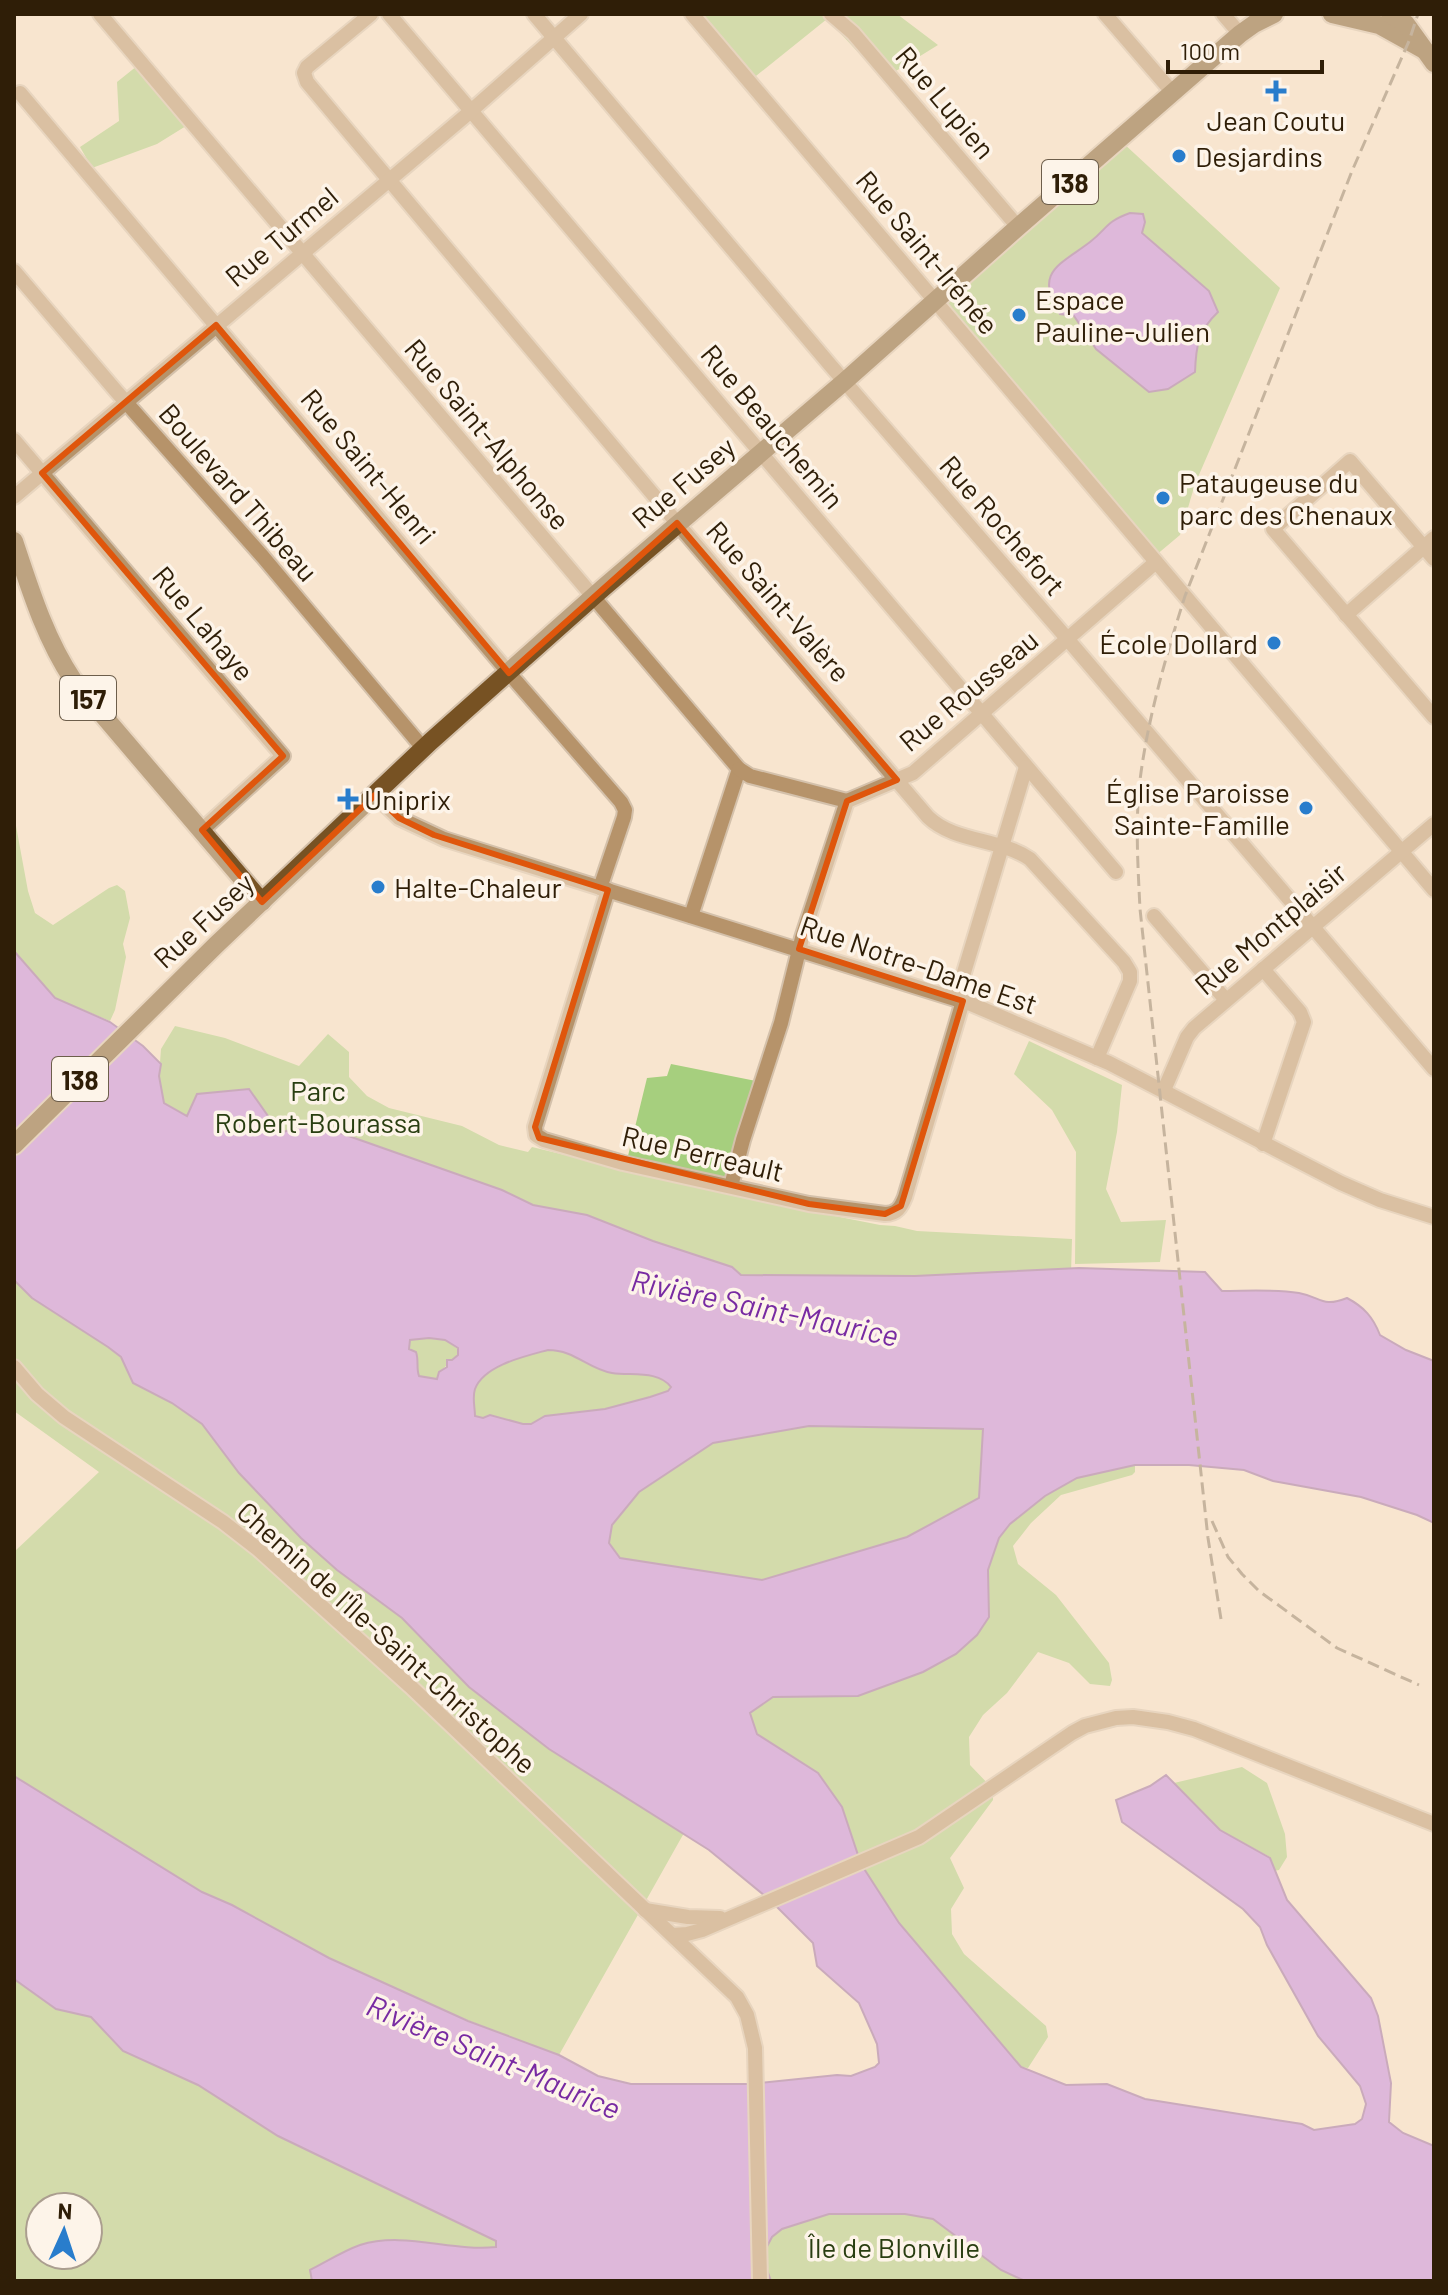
<svg xmlns="http://www.w3.org/2000/svg" width="1448" height="2295" viewBox="0 0 1448 2295" font-family="Barlow,sans-serif">
<rect width="100%" height="100%" fill="#f8e5cf"/>
<g fill="#a6cf7e" fill-rule="evenodd">
<polygon points="686,14 897,14 938,45 883,79 827,19 746,84"/>
<polygon points="137,66 186,126 157,144 92,168 80,147 119,121 117,82"/>
<polygon points="1122,142 1280,288 1195,484 1180,535 1155,556 941,305"/>
<polygon points="14,815 28,891 35,913 53,925 109,888 117,885 125,891 130,918 123,944 126,957 115,1010 110,1021 55,998 14,951"/>
<polygon points="175,1026 225,1038 299,1066 328,1034 349,1052 349,1077 367,1096 389,1108 462,1126 499,1145 528,1152 532,1147 730,1195 880,1225 895,1226 917,1231 1072,1239 1071,1274 741,1281 269,1138 249,1089 197,1094 187,1116 164,1103 159,1076 161,1049"/>
<polygon points="1029,1041 1122,1085 1117,1132 1106,1189 1121,1222 1166,1220 1160,1262 1075,1264 1076,1152 1052,1110 1014,1074"/>
<polygon points="671,1064 756,1081 726,1187 627,1160 647,1078 667,1076"/>
<path d="M14,1280l18,18 76,49 13,11 12,25 39,20 30,21 37,49 62,65 36,32 65,48 67,69 80,62 135,84 -125,222c-78,-29 -157,-59 -232,-98 -41,-21 -81,-46 -125,-65l-188,-116v-224l85,-80 -85,-61z"/>
<path d="M421,1338l24,2 13,9v7l-19,16 -2,7 -18,-2 -2,-6v-15c-6,-5 -10,-8 -7,-17z"/>
<path d="M548,1350c27,0 40,19 64,23 20,3 46,-3 59,14l-3,4 -18,6 -45,12 -60,7 -14,8h-8l-32,-9 -8,4 -8,-3c0,-9 -3,-18 0,-27 9,-24 51,-33 73,-39z"/>
<polygon points="809,1426 984,1429 979,1498 907,1537 762,1580 620,1558 609,1543 612,1526 639,1492 713,1443"/>
<polygon points="1135,1465 1135,1472 1132,1475 1061,1495 1031,1523 1013,1546 1018,1564 1056,1595 1109,1663 1112,1680 1110,1686 1090,1684 1069,1663 1038,1652 1007,1693 983,1715 969,1737 970,1765 993,1789 993,1800 950,1858 964,1888 951,1909 952,1934 964,1954 1046,2026 1048,2037 1028,2068 1021,2067 899,1923 861,1864 818,1774 757,1734 749,1712 773,1697 858,1696 989,1617 988,1570 999,1538 1010,1524 1045,1496 1076,1478"/>
<polygon points="1242,1767 1267,1783 1285,1834 1287,1857 1279,1870 1274,1871 1270,1857 1220,1830 1174,1783"/>
<path d="M14,1979l42,30 65,3 98,86 59,38 218,105 111,40h-593zM40,2207h48v48h-48z"/>
<polygon points="907,2198 1001,2270 1025,2281 771,2281 762,2256 772,2237 782,2229 828,2214 872,2214"/>
</g>
<g fill="#be81e6" stroke="#9363a3" stroke-width="2" fill-rule="evenodd">
<path d="M1130,213l13,1 2,8 -3,11 67,58 9,21c-20,19 -22,34 -23,60l-27,17 -19,3 -53,-43 -22,-33 -14,-2c-27,-42 0,-49 30,-72 18,-14 15,-20 40,-29z"/>
<path d="M14,951l41,47 55,24 33,24 18,18 -2,12 5,27 23,13 10,-22 52,-5 31,44 37,-12 9,7 176,62 31,15 54,10 66,26 79,26 9,8 174,1 164,-8 126,4 17,19c25,0 52,-2 77,2 22,4 23,15 48,5 17,9 26,19 33,37l26,15 28,11v162l-17,-8 -56,-18 -88,-16 -29,-11 -55,-5h-54l-58,13 -32,18 -35,28 -11,14 -11,32 1,47 -12,18 -21,19 -33,18 -65,24 -85,1 -23,16 7,21 61,39 24,34 19,57 38,59 122,144 45,18 41,-1 38,15 157,25 12,6 41,-6 7,-5 4,-15 -6,-18 -42,-50 -51,-91 -7,-18 -17,-18 -121,-87 -6,-22 34,-14 16,-11 54,55 50,28 17,42 84,98 7,18 13,67 -2,39 14,11 31,13v135h-409l-24,-11 -68,-51 -28,-5h-76l-47,15 -10,8 -10,19 9,25h-459l-2,-11c16,-8 33,-19 50,-25 44,-14 92,7 136,2v-6l-218,-105 -80,-51 -75,-34 -32,-34 -35,-8 -42,-30v-203l188,116 30,13 97,53 139,63 91,34 39,21 33,8h120l86,-9 14,1 24,-9 4,-4 -2,-19 -18,-41 -42,-37 -4,-23 -43,-43 -61,-50 -160,-101 -80,-62 -67,-69 -65,-48 -36,-32 -62,-65 -37,-49 -30,-21 -39,-20 -12,-26 -13,-10 -76,-49 -18,-18zM429,1338l16,2 13,8v7l-6,5h-5v7l-8,5 -2,7 -18,-3c-3,-8 0,-16 -3,-24l-7,-3 1,-9zM548,1350c27,0 40,19 64,23 20,3 46,-3 59,14l-3,4 -18,6 -45,12 -60,7 -14,8h-8l-33,-9 -7,3 -8,-2c0,-9 -3,-18 0,-27 9,-24 51,-33 73,-39zM809,1426l174,3 -4,69 -72,39 -145,43 -142,-22 -11,-15 3,-18 27,-33 74,-49z"/>
</g>
<g fill="none" stroke-linecap="round" stroke-linejoin="round">
<defs>
<g id="minor">
<polyline points="100,14 739,769 691,916"/>
<path d="M371,14l-64,53 -3,6 3,9 370,441 251,294c27,26 72,21 102,42l94,103 6,10v9l-33,77"/>
<polyline points="389,14 1116,872"/>
<polyline points="534,14 831,366 1058,628 1434,1069"/>
<polyline points="692,14 1434,890"/>
<polyline points="831,14 853,33 1018,227"/>
<polyline points="1105,14 1173,93"/>
<polyline points="1223,14 1240,34"/>
<polyline points="20,93 509,673 621,802 625,810 624,817 600,888"/>
<polyline points="14,271 116,391 263,557 423,748"/>
<polyline points="14,440 283,756 202,830"/>
<polyline points="14,497 464,117 581,14"/>
<polyline points="1434,559 1350,461 1273,529 1434,717"/>
<polyline points="1346,615 1434,538"/>
<polyline points="739,769 750,776 847,801"/>
<polyline points="375,795 399,818 444,839 971,1004 1109,1063 1341,1183 1380,1200 1434,1217"/>
<path d="M608,890l-73,237 1,8 8,5 79,23 186,41 76,10c12,0 16,-7 20,-17l58,-196"/>
<polyline points="1154,916 1226,1000"/>
<polyline points="1263,969 1300,1012 1304,1022 1263,1144"/>
<polyline points="956,999 1026,767"/>
<polyline points="1164,1090 1187,1037 1194,1028 1434,824"/>
<polyline points="731,1186 743,1140 781,1023 802,938 847,801 913,773 1156,562"/>
<polyline points="14,1367 37,1394 64,1417 223,1522 259,1550 410,1686 737,1997 747,2015 755,2048 760,2281"/>
<polyline points="645,1910 688,1917 720,1918"/>
<polyline points="673,1935 687,1934 702,1930 919,1837 1072,1733 1085,1726 1116,1718 1133,1717 1168,1722 1194,1729 1434,1824"/>
</g>
<g id="major">
<polyline points="1332,14 1379,25 1424,50"/>
<polyline points="1390,14 1406,24 1434,63"/>
<path d="M14,541c16,48 31,97 59,139l189,222"/>
<polyline points="14,1145 216,945 430,742 603,588 845,381 1018,227 1240,34 1254,24 1274,14"/>
</g>
</defs>
<use href="#minor" stroke="#d4c1ab" stroke-width="18"/>
<use href="#major" stroke="#d4c1ab" stroke-width="22"/>
<use href="#minor" stroke="#b6936a" stroke-width="14"/>
<use href="#major" stroke="#775223" stroke-width="18"/>
<g stroke="#8b7963" stroke-width="3" stroke-dasharray="12 6" stroke-linecap="butt">
<polyline points="1212,1521 1228,1557 1242,1574 1259,1591 1337,1648 1419,1685"/>
<path d="M1221,1619l-13,-81 -68,-629c-2,-42 -5,-86 0,-129 8,-63 26,-124 45,-184l167,-425 57,-130 9,-27"/>
</g>
</g>
<path d="M0 0H1448V2295H0ZM216,325l293,348 168,-150 220,257 -50,21 -48,148 164,52 -62,205 -16,8 -76,-10 -270,-66 -4,-11 73,-237 -174,-55 -35,-17 -24,-23 -113,107 -60,-72 81,-74 -241,-283z" fill="#f8e5cf" fill-opacity=".55" fill-rule="evenodd"/>
<path fill="none" stroke="#df560c" stroke-width="6" stroke-linejoin="round" d="M216,325l293,348 168,-150 220,257 -50,21 -48,148 164,52 -62,205 -16,8 -76,-10 -270,-66 -4,-11 73,-237 -174,-55 -35,-17 -24,-23 -113,107 -60,-72 81,-74 -241,-283z"/>
<g fill="#297dcc" stroke="#fdf4e9" stroke-width="3">
<path d="M1272 79h8v8h8v8h-8v8h-8v-8h-8v-8h8z"/>
<circle cx="1179" cy="156" r="8"/>
<circle cx="1019" cy="315" r="8"/>
<circle cx="1163" cy="498" r="8"/>
<circle cx="1274" cy="643" r="8"/>
<path d="M344 787h8v8h8v8h-8v8h-8v-8h-8v-8h8z"/>
<circle cx="1306" cy="808" r="8"/>
<circle cx="378" cy="887" r="8"/>
</g>
<g text-anchor="middle" dominant-baseline="central" stroke-width="7" stroke-linejoin="round" paint-order="stroke">
<g fill="#fdf4e9" stroke="#6d5e4b" stroke-width="2">
<rect x="1042" y="160" width="56" height="44" rx="6"/>
<rect x="60" y="676" width="56" height="44" rx="6"/>
<rect x="52" y="1057" width="56" height="44" rx="6"/>
</g>
<g font-size="26" font-weight="bold" fill="#2f1e07">
<text x="1070" y="182">138</text>
<text x="88" y="698">157</text>
<text x="80" y="1079">138</text>
</g>
<g font-size="28" fill="#2f1e07" stroke="#fdf4e9">
<text transform="translate(946 102) rotate(50)">Rue Lupien</text>
<text transform="translate(281 236) rotate(-40)">Rue Turmel</text>
<text transform="translate(928 252) rotate(50)">Rue Saint-Irénée</text>
<text transform="translate(773 426) rotate(50)">Rue Beauchemin</text>
<text transform="translate(488 434) rotate(50)">Rue Saint-Alphonse</text>
<text transform="translate(369 466) rotate(50)">Rue Saint-Henri</text>
<text transform="translate(683 482) rotate(-40)">Rue Fusey</text>
<text transform="translate(239 492) rotate(49)">Boulevard Thibeau</text>
<text transform="translate(1003 525) rotate(49)">Rue Rochefort</text>
<text transform="translate(779 601) rotate(49)">Rue Saint-Valère</text>
<text transform="translate(204 623) rotate(50)">Rue Lahaye</text>
<text transform="translate(968 690) rotate(-40)">Rue Rousseau</text>
<text transform="translate(203 920) rotate(-43)">Rue Fusey</text>
<text transform="translate(1270 928) rotate(-40)">Rue Montplaisir</text>
<text transform="translate(919 964) rotate(19)">Rue Notre-Dame Est</text>
<text transform="translate(703 1153) rotate(13)">Rue Perreault</text>
<text transform="translate(387 1637) rotate(42)">Chemin de l'Île-Saint-Christophe</text>
</g>
<g font-size="28" fill="#2f1e07" stroke="#fdf4e9" text-anchor="start">
<text x="1276" y="120" text-anchor="middle">Jean Coutu</text>
<text x="1195" y="156">Desjardins</text>
<text x="1035" y="299">Espace<tspan x="1035" dy="32">Pauline-Julien</tspan></text>
<text x="1179" y="482">Pataugeuse du<tspan x="1179" dy="32">parc des Chenaux</tspan></text>
<text x="1258" y="643" text-anchor="end">École Dollard</text>
<text x="1290" y="792" text-anchor="end">Église Paroisse<tspan x="1290" dy="32">Sainte-Famille</tspan></text>
<text x="364" y="799">Uniprix</text>
<text x="394" y="887">Halte-Chaleur</text>
</g>
<g font-size="28" fill="#293e11" stroke="#fdf4e9">
<text x="318" y="1090">Parc<tspan x="318" dy="32">Robert-Bourassa</tspan></text>
<text x="894" y="2247">Île de Blonville</text>
</g>
<g font-size="30" font-style="italic" fill="#782ba2" stroke="#fdf4e9">
<text transform="translate(765 1307) rotate(12)">Rivière Saint-Maurice</text>
<text transform="translate(494 2056) rotate(23)">Rivière Saint-Maurice</text>
</g>
</g>
<rect width="1448" height="2295" fill="none" stroke="#2f1e07" stroke-width="32"/>
<g transform="translate(64 2231) rotate(3)"><circle r="38" fill="#fdf4e9" stroke="#ab9e8f" stroke-width="2"/>
<path d="M0-6L14 30L0 20L-14 30Z" fill="#297dcc"/>
<text y="-12" font-size="22" font-weight="bold" text-anchor="middle" fill="#2f1e07">N</text>
</g>
<path d="M1168 60v12h154v-12" fill="none" stroke="#2f1e07" stroke-width="4"/>
<text x="1180" y="60" font-size="24" fill="#2f1e07" stroke="#fdf4e9" stroke-width="6" paint-order="stroke">100 m</text>
</svg>
